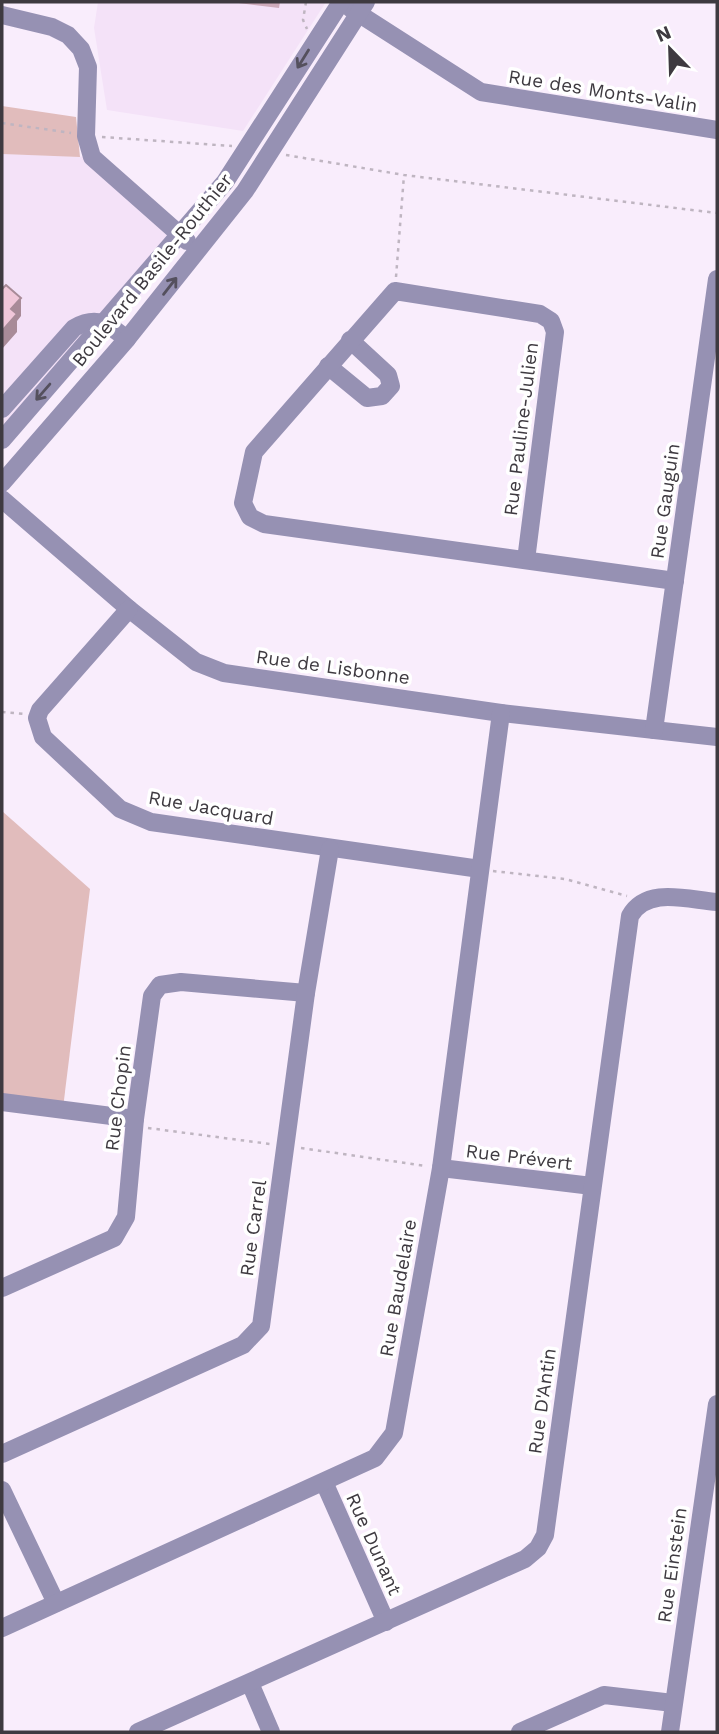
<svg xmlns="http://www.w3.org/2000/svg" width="719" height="1734" viewBox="0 0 719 1734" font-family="'Work Sans',sans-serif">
<rect width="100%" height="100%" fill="#f9edfc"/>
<g fill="#f4e2f8">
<polygon points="98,2 326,2 243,131 107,110 94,28"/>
<polygon points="2,154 92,157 180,236 2,441"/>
</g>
<g fill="#e1bcbc">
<polygon points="2,106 76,117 80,157 2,154"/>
<polygon points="2,811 90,889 63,1108 2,1102"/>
</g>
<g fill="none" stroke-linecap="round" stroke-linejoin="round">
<g stroke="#bfb5c1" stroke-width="2.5" stroke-dasharray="3.5 5" stroke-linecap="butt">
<polyline points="306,2 303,20 307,29"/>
<polyline points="2,123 71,133"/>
<polyline points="102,137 232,146"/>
<polyline points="286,155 404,175 717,213"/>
<polyline points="396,277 404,175"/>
<polyline points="2,712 24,714"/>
<polyline points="493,871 565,879 627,896"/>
<polyline points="148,1128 270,1144"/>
<polyline points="301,1148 426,1166"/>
</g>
<g stroke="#9691b3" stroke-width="18">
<polyline points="350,8 481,92 717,130"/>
<polyline points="2,15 52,27 68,35 81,49 88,67 86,136 92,157 187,241"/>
<polyline points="328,366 367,398 382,396 391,386 388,375 350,340"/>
<path d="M2,409l72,-81c23,-13 34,-4 53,11"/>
<polyline points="2,440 225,182 341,2"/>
<polyline points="2,483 127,339 245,191 366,2"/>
<polyline points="2,499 129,609 196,662 224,673 501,713 717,737"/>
<polyline points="526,560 555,332 551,321 540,314 395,291 254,452 243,503 250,517 264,524 675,581"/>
<polyline points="129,609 40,710 37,718 43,737 120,809 151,822 480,869"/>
<polyline points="654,730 717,279"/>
<polyline points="2,1102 135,1119"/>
<polyline points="441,1168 592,1186"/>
<polyline points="2,1288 114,1238 126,1217 135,1119 152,996 160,985 181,982 306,993"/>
<polyline points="2,1454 243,1345 261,1326 306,993 330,849"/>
<polyline points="324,1482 386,1622"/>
<polyline points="2,1490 56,1603"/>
<polyline points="2,1628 375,1458 394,1433 441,1168 501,713"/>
<polyline points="250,1683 271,1732"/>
<path d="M138,1732l387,-173 13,-11 7,-13 85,-619c17,-30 58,-16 87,-14"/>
<polyline points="520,1732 604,1695 673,1703"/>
<polyline points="670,1732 717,1404"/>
</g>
</g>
<polygon fill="#ceabbb" points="231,2 280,2 279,8"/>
<polygon fill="#a88b98" points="21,298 21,316 17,321 17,332 2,349 2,331 11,309"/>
<polygon fill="#f0c7d9" stroke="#a88b98" stroke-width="2" points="6,285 21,298 11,309 17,314 2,331 2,289"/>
<defs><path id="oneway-shaft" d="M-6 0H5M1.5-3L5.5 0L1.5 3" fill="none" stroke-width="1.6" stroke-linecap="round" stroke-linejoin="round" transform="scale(1.75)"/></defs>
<g stroke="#54505d">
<use href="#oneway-shaft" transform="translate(303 59) rotate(122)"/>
<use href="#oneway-shaft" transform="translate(170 286) rotate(-52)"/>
<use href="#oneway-shaft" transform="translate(43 392) rotate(131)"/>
</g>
<g text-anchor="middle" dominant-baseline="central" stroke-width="7" stroke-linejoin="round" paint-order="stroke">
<g font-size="19" fill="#3e3a40" stroke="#fff">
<text transform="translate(603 91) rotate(9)">Rue des Monts-Valin</text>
<text transform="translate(152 270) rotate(-51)">Boulevard Basile-Routhier</text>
<text transform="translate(521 429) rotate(-83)">Rue Pauline-Julien</text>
<text transform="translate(665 501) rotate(-82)">Rue Gauguin</text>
<text transform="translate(333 667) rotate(8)">Rue de Lisbonne</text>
<text transform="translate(211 808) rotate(10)">Rue Jacquard</text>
<text transform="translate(118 1098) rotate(-83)">Rue Chopin</text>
<text transform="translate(519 1157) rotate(7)">Rue Prévert</text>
<text transform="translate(253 1228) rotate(-82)">Rue Carrel</text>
<text transform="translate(398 1288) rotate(-80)">Rue Baudelaire</text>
<text transform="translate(542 1401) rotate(-82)">Rue D'Antin</text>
<text transform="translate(374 1544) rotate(66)">Rue Dunant</text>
<text transform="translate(672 1565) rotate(-82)">Rue Einstein</text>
</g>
</g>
<rect width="719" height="1734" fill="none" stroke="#3e3a40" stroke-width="7"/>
<g transform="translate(670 49) rotate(337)" stroke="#ffffff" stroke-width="5" paint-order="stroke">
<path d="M0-5L12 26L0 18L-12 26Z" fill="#3e3a40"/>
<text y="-10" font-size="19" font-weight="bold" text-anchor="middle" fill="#3e3a40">N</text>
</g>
</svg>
